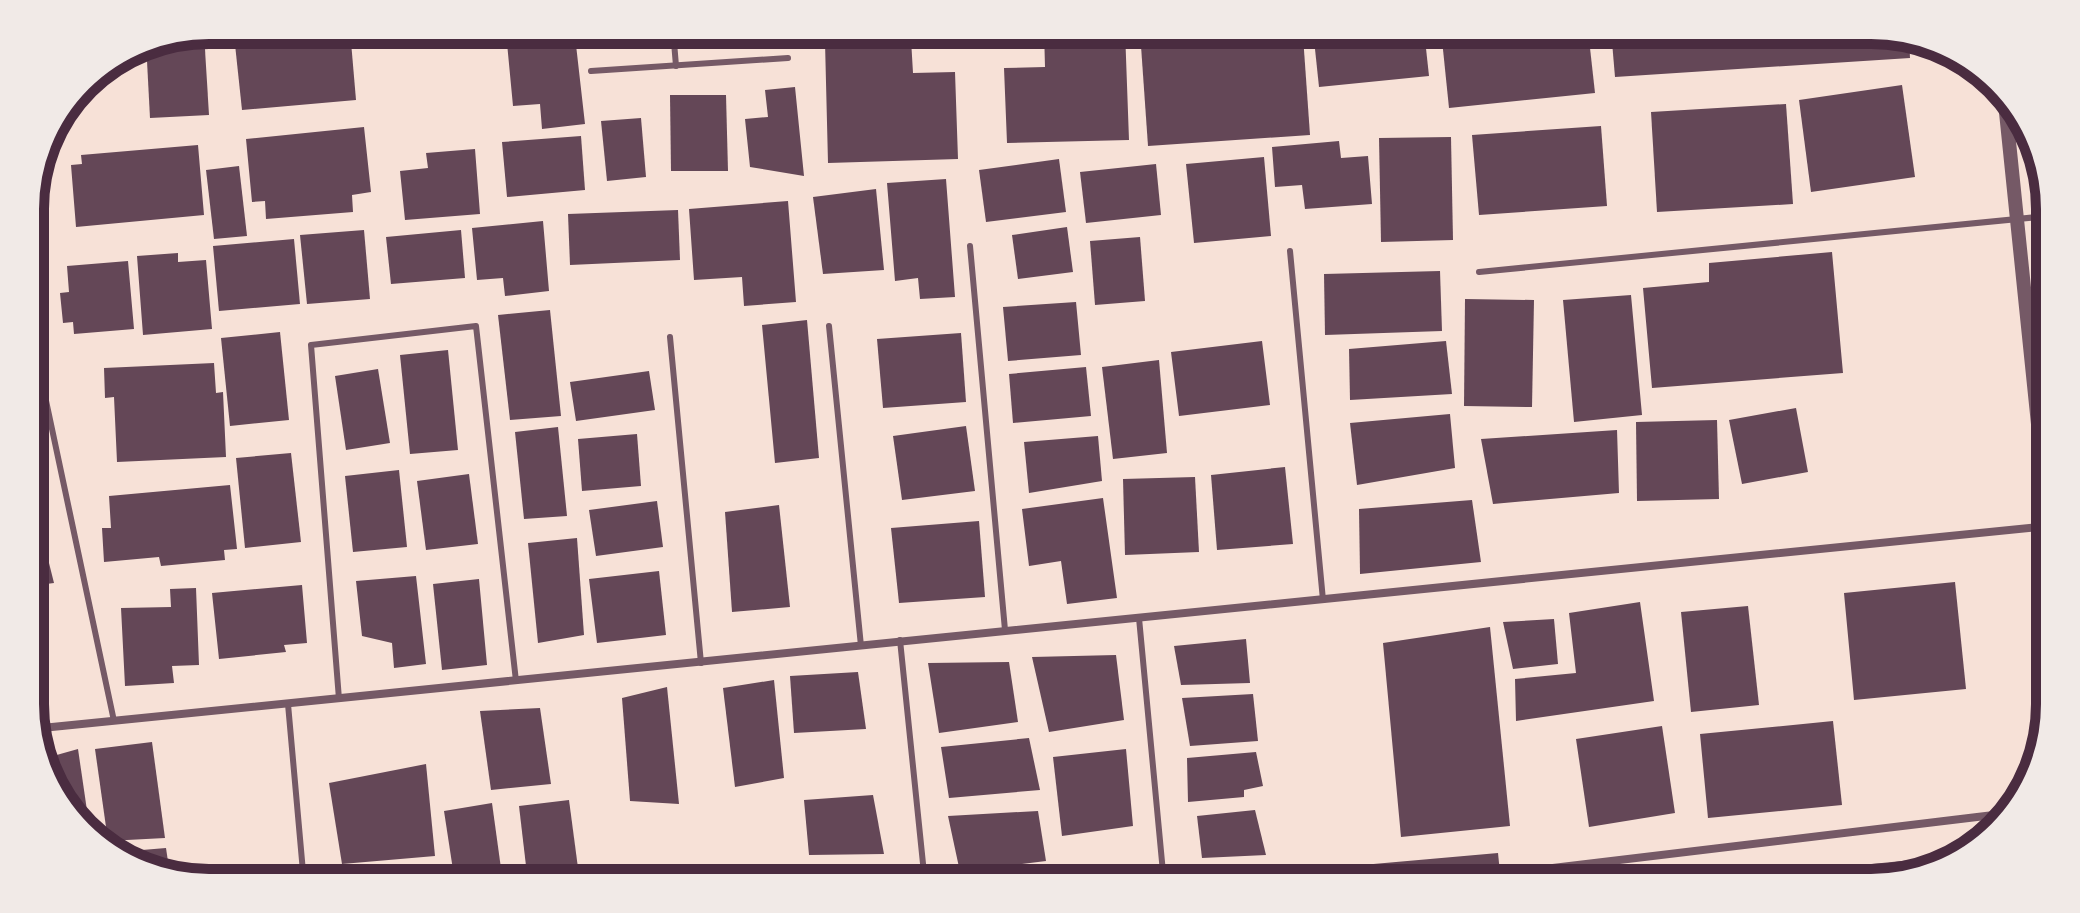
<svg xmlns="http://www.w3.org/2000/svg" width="2080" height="913" viewBox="0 0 2080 913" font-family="'Archivo Narrow',sans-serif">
<rect width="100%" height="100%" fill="#f7e1d7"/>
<g fill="#644757">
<polygon points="286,30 350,30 356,100 242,110 234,35"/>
<polygon points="580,30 632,30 633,39 581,42"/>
<polygon points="1044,30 1125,30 1129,140 1007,143 1004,68 1045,67"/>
<polygon points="1313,30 1424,30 1429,76 1319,87"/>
<polygon points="1441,30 1588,30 1595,93 1449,108"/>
<polygon points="1611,30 1871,30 1909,38 1910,58 1615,77"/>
<polygon points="204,33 209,115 150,118 146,42"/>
<polygon points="575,36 585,124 542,129 540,104 513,106 507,43"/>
<polygon points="1303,36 1310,135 1148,146 1141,46"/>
<polygon points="911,39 913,73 955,72 958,159 828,163 825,42"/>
<polygon points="1902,85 1915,177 1811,192 1799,100"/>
<polygon points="795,87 804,176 750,167 745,119 768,117 765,90"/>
<polygon points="670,95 726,95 728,171 671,171"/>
<polygon points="1786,104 1793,204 1657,212 1651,112"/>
<polygon points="641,118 646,177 607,181 601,121"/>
<polygon points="1601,126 1607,206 1479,215 1472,135"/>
<polygon points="364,127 371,192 352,195 353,212 266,219 265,201 252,202 246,139"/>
<polygon points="581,136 585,190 507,197 502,142"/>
<polygon points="1451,137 1453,240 1381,242 1379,138"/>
<polygon points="1339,141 1341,158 1368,156 1372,204 1305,209 1302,185 1275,187 1272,147"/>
<polygon points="198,145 204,215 76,227 71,165 82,164 81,155"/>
<polygon points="475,149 480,214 405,220 400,171 428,168 426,153"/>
<polygon points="1264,157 1271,236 1194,243 1186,164"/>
<polygon points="1059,159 1066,212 986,222 979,170"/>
<polygon points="1156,164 1161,215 1086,223 1080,172"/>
<polygon points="239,166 247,236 214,239 206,170"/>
<polygon points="946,179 955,297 920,299 918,278 895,281 887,183"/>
<polygon points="876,189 884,270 823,274 813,197"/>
<polygon points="788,201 796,302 744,306 742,277 694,280 689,209"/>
<polygon points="678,210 680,260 570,265 568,214"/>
<polygon points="543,221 549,291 505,296 503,278 477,280 472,228"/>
<polygon points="1067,227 1073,272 1018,279 1012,235"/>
<polygon points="364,230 370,299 307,304 300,235"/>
<polygon points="461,230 465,278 391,284 386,237"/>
<polygon points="1140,237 1145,301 1095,305 1090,241"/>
<polygon points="294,239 300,304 219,311 213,246"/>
<polygon points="1832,252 1843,373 1652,388 1643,288 1709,282 1709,263"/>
<polygon points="178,253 178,262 206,260 212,329 143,335 137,256"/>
<polygon points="128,261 134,329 74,334 73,322 63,323 60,293 69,292 67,266"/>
<polygon points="1440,271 1442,331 1325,335 1324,274"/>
<polygon points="1631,295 1642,415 1574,422 1563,300"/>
<polygon points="1465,299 1534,300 1532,407 1464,406"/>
<polygon points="1076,302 1081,355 1008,361 1003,307"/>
<polygon points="550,310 561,416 510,420 498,315"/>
<polygon points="807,320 819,458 775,463 762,325"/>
<polygon points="280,332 289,420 230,426 221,338"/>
<polygon points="961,333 966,402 883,408 877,339"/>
<polygon points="1262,341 1270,405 1179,416 1171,352"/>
<polygon points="1446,341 1452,394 1350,400 1349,349"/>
<polygon points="448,350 458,450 410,454 400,355"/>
<polygon points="1159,360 1167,453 1113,459 1102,367"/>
<polygon points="214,363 216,393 223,392 226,457 117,462 114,397 105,398 104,368"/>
<polygon points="1086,367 1091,416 1013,423 1009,374"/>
<polygon points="378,369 390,443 346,450 335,376"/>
<polygon points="649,371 655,410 576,421 570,382"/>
<polygon points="1796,408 1808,472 1742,484 1729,420"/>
<polygon points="1450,414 1455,468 1357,485 1350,423"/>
<polygon points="1717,420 1719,499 1637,501 1636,422"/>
<polygon points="966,426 975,491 902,500 893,436"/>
<polygon points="558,427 567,516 524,519 515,432"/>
<polygon points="1617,430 1619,493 1493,504 1481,439"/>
<polygon points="637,434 641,486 582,491 578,439"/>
<polygon points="1098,436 1102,481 1029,493 1024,442"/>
<polygon points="291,453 301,542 245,548 236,458"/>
<polygon points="1285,467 1293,544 1217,550 1211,475"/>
<polygon points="399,470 407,547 353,552 345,476"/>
<polygon points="469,474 478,544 426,550 417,481"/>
<polygon points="1195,477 1199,552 1125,555 1123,479"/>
<polygon points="230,485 237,549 224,550 225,560 161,566 159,557 104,562 102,528 111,528 109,496"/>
<polygon points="1103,498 1117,598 1067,604 1061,561 1029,566 1022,509"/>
<polygon points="1472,500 1481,562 1360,574 1359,509"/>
<polygon points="657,501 663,547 596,556 589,510"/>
<polygon points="779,505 790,607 732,612 725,512"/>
<polygon points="31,515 37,515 54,583 31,586"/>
<polygon points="979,521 985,597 899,603 891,528"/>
<polygon points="577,538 584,635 538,643 528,543"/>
<polygon points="659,571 666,635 597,643 589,579"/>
<polygon points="416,576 426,664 394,668 392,643 362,636 356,581"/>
<polygon points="479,579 487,665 442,670 433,584"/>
<polygon points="1955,582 1966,689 1854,700 1844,593"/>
<polygon points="302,585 307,643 284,645 286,652 219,659 212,593"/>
<polygon points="196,588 199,665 172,666 174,683 125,686 121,608 171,607 170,589"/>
<polygon points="1640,602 1654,701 1516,721 1515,679 1576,673 1569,613"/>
<polygon points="1748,606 1759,705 1691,712 1681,612"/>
<polygon points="1554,619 1558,664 1513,669 1503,622"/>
<polygon points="1490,627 1510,826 1401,837 1383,643"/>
<polygon points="1246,639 1250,683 1181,685 1174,646"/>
<polygon points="1116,655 1124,720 1049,732 1032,657"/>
<polygon points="1009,662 1018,722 939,733 928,663"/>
<polygon points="858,672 866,729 794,733 790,676"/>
<polygon points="774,680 784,778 735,787 723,688"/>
<polygon points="667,687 679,804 630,801 622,698"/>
<polygon points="1253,694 1258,741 1190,746 1182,698"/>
<polygon points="540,708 551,784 491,790 480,711"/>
<polygon points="1833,721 1842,805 1708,818 1700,734"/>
<polygon points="1662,726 1675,813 1589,827 1576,739"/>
<polygon points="1029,738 1040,790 949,798 941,747"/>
<polygon points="152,742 165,838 108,841 95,749"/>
<polygon points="78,749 90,831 67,813 46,763 46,758"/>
<polygon points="1126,749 1133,826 1062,836 1053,757"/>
<polygon points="1256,752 1263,786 1244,790 1244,797 1188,802 1187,758"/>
<polygon points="426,764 435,856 342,864 329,783"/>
<polygon points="873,795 884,854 809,855 804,800"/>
<polygon points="569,800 580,883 528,883 519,806"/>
<polygon points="492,803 503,883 455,883 444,811"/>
<polygon points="1255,810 1266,855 1202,858 1197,816"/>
<polygon points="1038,811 1046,861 960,872 948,816"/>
<polygon points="166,848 170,875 141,870 118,852"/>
<polygon points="1498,853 1501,883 1295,883 1294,871"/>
<polygon points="1961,855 1882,883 1874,883 1872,864"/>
<polygon points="1265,869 1266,883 1199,883 1197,870"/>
<polygon points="880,870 880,883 800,883 799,879"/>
<polygon points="1838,872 1839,883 1777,883 1777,879"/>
</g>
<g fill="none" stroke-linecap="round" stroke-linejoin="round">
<g stroke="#755966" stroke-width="6">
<polyline points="673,30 676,66"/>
<polyline points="591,71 788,58"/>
<polyline points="970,246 1005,630"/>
<polyline points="1290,251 1323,600"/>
<polyline points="1479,272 2048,216"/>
<polyline points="829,326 861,646"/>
<polyline points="31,330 114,721"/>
<polyline points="670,337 701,663"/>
<polyline points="1139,618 1164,883"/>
<polyline points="900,640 925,883"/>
<polyline points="339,699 311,345 476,326 516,681"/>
<polyline points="288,704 304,883"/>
</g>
<g stroke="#755966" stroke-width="8">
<polyline points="44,146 97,71"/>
<polyline points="32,729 2049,526"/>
<polyline points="1536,870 2002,814"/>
</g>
<polyline stroke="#755966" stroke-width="14" points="2004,93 2049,531"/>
</g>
<path d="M0 0H2080V913H0ZM209 44H1871A165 165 0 0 1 2036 209V704A165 165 0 0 1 1871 869H209A165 165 0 0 1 44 704V209A165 165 0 0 1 209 44Z" fill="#f1eae7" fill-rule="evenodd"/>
<path fill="none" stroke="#4a2c40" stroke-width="10" d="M209 44H1871A165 165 0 0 1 2036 209V704A165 165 0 0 1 1871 869H209A165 165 0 0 1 44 704V209A165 165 0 0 1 209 44Z"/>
</svg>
